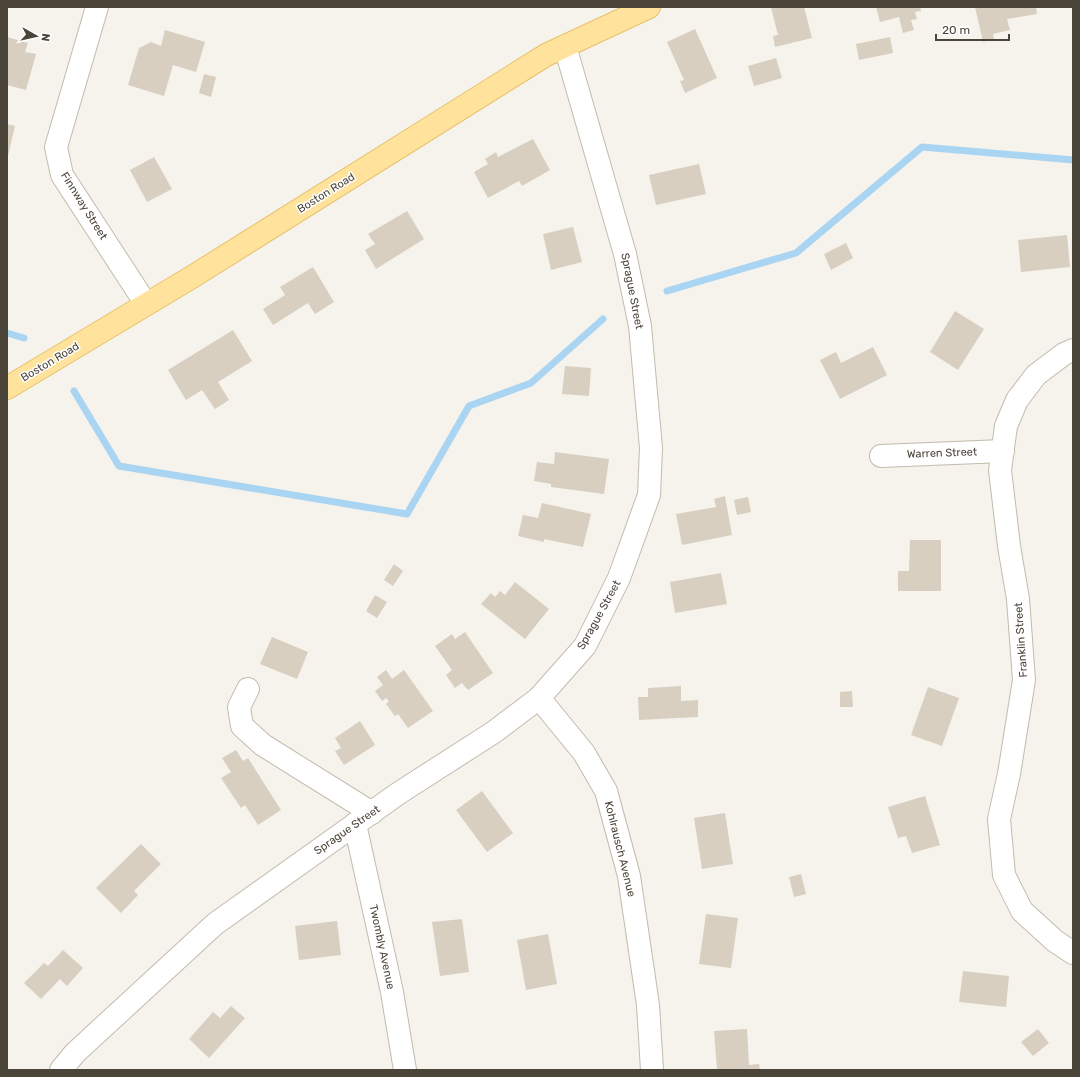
<svg xmlns="http://www.w3.org/2000/svg" width="1080" height="1077" viewBox="0 0 1080 1077" font-family="Rubik,sans-serif">
<rect width="100%" height="100%" fill="#f6f3ec"/>
<g fill="none" stroke-linecap="round" stroke-linejoin="round">
<g stroke="#a9d4f2" stroke-width="7">
<polyline points="667,291 796,253 922,147 1073,160"/>
<polyline points="7,333 24,338"/>
<polyline points="74,391 119,466 407,514 469,406 531,383 603,319"/>
</g>
</g>
<g fill="#d8cfc1">
<polygon points="771,7 804,7 812,38 775,47 773,36 778,35"/>
<polygon points="876,7 920,7 921,11 915,12 917,19 911,20 914,30 903,33 899,17 880,22"/>
<polygon points="975,7 1036,7 1037,14 1007,19 1010,30 993,34 994,39 983,42"/>
<polygon points="695,29 717,78 685,93 680,81 684,80 667,42"/>
<polygon points="165,30 205,42 196,72 173,65 164,96 128,85 139,48 151,42 161,46"/>
<polygon points="7,37 28,43 25,52 36,54 26,90 7,85"/>
<polygon points="890,37 893,53 859,60 856,44"/>
<polygon points="776,58 782,78 754,86 748,66"/>
<polygon points="204,74 216,77 211,97 199,93"/>
<polygon points="7,124 15,126 8,156 7,156"/>
<polygon points="533,139 550,170 522,186 519,181 488,198 474,172 488,164 485,159 496,152 498,157"/>
<polygon points="154,157 172,189 147,202 130,170"/>
<polygon points="699,164 706,194 656,205 649,175"/>
<polygon points="407,211 424,239 376,269 365,250 375,244 368,234"/>
<polygon points="573,227 582,262 551,270 543,234"/>
<polygon points="1067,235 1070,267 1021,272 1018,240"/>
<polygon points="846,243 853,258 831,270 824,254"/>
<polygon points="313,267 334,302 315,314 308,303 273,325 263,309 285,295 280,287"/>
<polygon points="955,311 984,329 958,370 930,352"/>
<polygon points="233,330 252,361 218,382 229,400 215,409 202,390 186,400 168,370"/>
<polygon points="873,347 887,375 840,399 820,360 836,352 841,363"/>
<polygon points="565,366 591,368 589,396 562,394"/>
<polygon points="555,452 609,459 604,494 551,487 551,484 534,481 537,462 554,464"/>
<polygon points="725,496 732,535 682,545 676,514 716,507 714,499"/>
<polygon points="748,497 751,512 737,515 734,500"/>
<polygon points="542,503 591,514 583,547 544,539 544,542 518,536 523,515 538,518"/>
<polygon points="910,540 941,540 941,591 898,591 898,571 909,571"/>
<polygon points="394,564 403,571 393,586 384,580"/>
<polygon points="721,573 727,604 675,613 670,582"/>
<polygon points="515,582 549,609 525,639 481,604 491,593 495,597 500,591 505,595"/>
<polygon points="375,595 387,602 377,618 366,611"/>
<polygon points="465,632 493,673 468,690 462,683 455,688 446,675 452,670 435,646 452,634 455,639"/>
<polygon points="272,637 308,652 297,679 260,664"/>
<polygon points="386,670 392,679 404,670 433,711 408,728 398,714 395,716 386,704 389,701 386,698 382,701 375,691 383,685 377,677"/>
<polygon points="681,686 681,701 698,700 698,717 639,720 638,697 648,697 648,688"/>
<polygon points="928,687 959,698 942,746 911,735"/>
<polygon points="852,691 853,707 840,707 840,692"/>
<polygon points="360,721 375,745 344,765 335,751 341,748 335,738"/>
<polygon points="236,750 243,761 248,758 281,810 258,825 245,805 241,808 221,778 231,772 222,758"/>
<polygon points="482,791 513,833 487,852 456,810"/>
<polygon points="925,796 940,845 912,853 906,836 898,838 888,807"/>
<polygon points="725,813 733,864 702,869 694,818"/>
<polygon points="141,844 161,864 134,891 138,895 121,913 96,888"/>
<polygon points="801,874 806,894 794,897 789,877"/>
<polygon points="706,914 738,918 731,968 699,964"/>
<polygon points="462,919 469,972 440,976 432,922"/>
<polygon points="337,921 341,955 299,960 295,926"/>
<polygon points="548,934 557,984 526,990 517,940"/>
<polygon points="63,950 83,968 67,986 60,979 41,999 24,983 44,963 48,966"/>
<polygon points="963,971 1009,976 1006,1007 959,1002"/>
<polygon points="231,1006 245,1018 209,1058 189,1039 213,1012 220,1018"/>
<polygon points="747,1029 749,1065 759,1064 760,1070 717,1070 714,1031"/>
<polygon points="1038,1029 1049,1043 1033,1056 1021,1042"/>
</g>
<g fill="none" stroke-linecap="round" stroke-linejoin="round">
<defs>
<g id="minor">
<polyline points="97,7 56,147 62,175 146,304"/>
<polyline points="1073,350 1064,354 1036,375 1017,400 1006,426 1000,470 1009,546 1018,599 1024,680 1009,774 999,819 1004,875 1022,911 1055,941 1073,953"/>
<polyline points="881,456 1003,451"/>
<polyline points="248,689 239,707 242,726 263,745 372,813"/>
<polyline points="539,698 584,753 606,791 629,876 648,1005 652,1070"/>
<polyline points="355,824 392,992 405,1070"/>
<polyline points="61,1070 75,1053 215,924 399,793 494,732 539,698 585,646 619,578 649,495 651,448 640,326 625,254 565,46"/>
</g>
<polyline id="major" points="7,388 192,277 546,55 649,7"/>
</defs>
<use href="#minor" stroke="#c2bbae" stroke-width="24"/>
<use href="#major" stroke="#e6c16a" stroke-width="24"/>
<use href="#minor" stroke="#fff" stroke-width="22"/>
<use href="#major" stroke="#ffe39c" stroke-width="22"/>
</g>
<g text-anchor="middle" dominant-baseline="central" stroke-width="3" stroke-linejoin="round" paint-order="stroke">
<g font-size="11" fill="#4b4439" stroke="#fff">
<text transform="translate(326 193) rotate(-32)">Boston Road</text>
<text transform="translate(84 206) rotate(58)">Finnway Street</text>
<text transform="translate(632 291) rotate(79)">Sprague Street</text>
<text transform="translate(50 362) rotate(-31)">Boston Road</text>
<text transform="translate(942 453) rotate(-2)">Warren Street</text>
<text transform="translate(599 615) rotate(-61)">Sprague Street</text>
<text transform="translate(1021 640) rotate(-94)">Franklin Street</text>
<text transform="translate(347 830) rotate(-35)">Sprague Street</text>
<text transform="translate(620 849) rotate(76)">Kohlrausch Avenue</text>
<text transform="translate(382 947) rotate(78)">Twombly Avenue</text>
</g>
</g>
<rect width="1080" height="1077" fill="none" stroke="#4b4439" stroke-width="16"/>
<g transform="translate(36 36) rotate(98)" stroke="#ffffff" stroke-width="3" paint-order="stroke">
<path d="M0-3L7 15L0 10L-7 15Z" fill="#4b4439"/>
<text y="-6" font-size="11" font-weight="bold" text-anchor="middle" fill="#4b4439">N</text>
</g>
<path d="M936 34v6h73v-6" fill="none" stroke="#4b4439" stroke-width="2"/>
<text x="942" y="34" font-size="12" fill="#4b4439" stroke="#ffffff" stroke-width="3" paint-order="stroke">20 m</text>
</svg>
